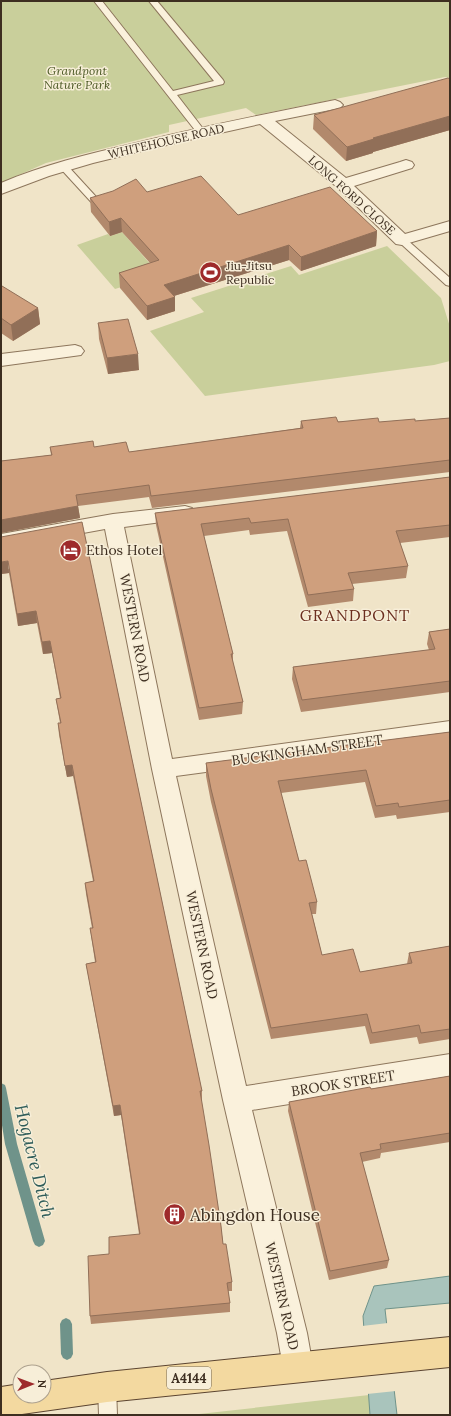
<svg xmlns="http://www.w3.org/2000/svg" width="451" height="1416" viewBox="0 0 451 1416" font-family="Lora,serif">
<rect width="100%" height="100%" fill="#f0e4c8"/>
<g fill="#c9cf9b">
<polygon points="1,1 450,1 450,78 445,77 256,115 246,108 169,125 169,132 46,163 1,183"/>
<polygon points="122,232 160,275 115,289 77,245 108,234 110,236"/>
<polygon points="387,246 441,298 450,327 450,361 434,365 205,396 150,331 204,312 191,298 291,266 299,275"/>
<polygon points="369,1395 370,1415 190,1415"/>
</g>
<polygon fill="#a9c4bc" stroke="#6f938a" points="450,1276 450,1303 385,1309 397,1415 370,1415 363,1316 374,1286"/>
<polygon fill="#f0e4c8" points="388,1323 396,1391 367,1394 362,1326"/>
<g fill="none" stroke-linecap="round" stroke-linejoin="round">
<g fill="#6f938a" fill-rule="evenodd">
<polygon points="1,1083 5,1085 6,1088 17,1144 45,1241 43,1245 39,1247 35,1245 33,1241 5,1144 1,1119"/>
<polygon points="66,1318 70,1320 72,1324 73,1354 71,1358 67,1360 63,1358 61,1354 60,1324 62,1320"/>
</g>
<defs>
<g id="service">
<polygon points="94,1 102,1 173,91 214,81 149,1 157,1 223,80 224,82 223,84 177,95 204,130 206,132 204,134 198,134"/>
<polygon points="63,163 66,164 99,200 101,202 99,204 93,204 60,168 58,166"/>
<polygon points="402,237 405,238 450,278 450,286 446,285 399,242 397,240"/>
<polygon points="107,1378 113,1381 116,1387 117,1415 99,1415 98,1387 101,1381"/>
</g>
<g id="minor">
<path d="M335,100l5,2 3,3 -3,3 -65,13 71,57 54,-16 6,-2 6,2 2,3 -2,3 -58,18 51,48 45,-13v10l-48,14 -6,-1 -59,-57 -77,-63 -89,20 -78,19 -44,13 -48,18v-11c42,-18 87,-29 131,-39 67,-17 135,-30 203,-44z"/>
<polygon points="75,345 81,347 84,351 81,355 1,366 1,354"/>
<polygon points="185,506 192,508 195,513 192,518 124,527 172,759 450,721 450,739 176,776 246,1086 450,1054 450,1078 252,1110 307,1333 313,1367 308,1377 298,1382 288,1377 283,1367 277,1333 223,1100 152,769 105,529 1,548 1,534 113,514"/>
</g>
<polygon id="primary" points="450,1337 450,1367 107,1402 15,1415 1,1415 1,1387 20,1384 20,1396 44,1396 44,1381 107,1372"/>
</defs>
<use href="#service" stroke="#8d765c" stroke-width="2"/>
<use href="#minor" stroke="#8d765c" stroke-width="2"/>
<use href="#primary" stroke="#5b4430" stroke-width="2"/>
<use href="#service" fill="#faf1dc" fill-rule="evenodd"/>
<use href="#minor" fill="#faf1dc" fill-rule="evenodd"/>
<use href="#primary" fill="#f3d9a0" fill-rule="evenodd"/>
</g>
<g fill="#b2896c">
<polygon points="450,79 450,130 373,152 373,153 346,161 313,129 314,115"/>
<polygon points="147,192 238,215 377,231 376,246 301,271 289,260 174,296 175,311 147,320 120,288 119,273 150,263 122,232 110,236 91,212 90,198"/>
<polygon points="1,287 38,308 40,324 13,341 1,333"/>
<polygon points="98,323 139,370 108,374 99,339"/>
<polygon points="450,418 450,472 152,508 149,497 78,506 80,518 1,533 1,461 51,455 50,447 94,447 129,452 300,428 301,421 379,422 415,421"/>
<polygon points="450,477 450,537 400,543 408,566 406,578 352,584 354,589 353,601 308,607 287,531 250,535 249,530 204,536 233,654 233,663 243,702 242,714 199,720 156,525 155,513"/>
<polygon points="82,522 202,1091 202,1101 201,1101 221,1226 223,1244 232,1282 232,1291 228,1291 230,1303 230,1312 91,1324 90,1316 109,1254 139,1234 121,1115 114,1116 88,975 86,964 95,962 90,928 92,928 86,894 85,883 93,881 73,776 67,777 59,735 58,723 60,723 56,699 60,698 52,653 43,654 37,623 18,626 9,573 1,574"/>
<polygon points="450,629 450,692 301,712 292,679 293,667 429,650 427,644 429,632"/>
<polygon points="450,732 450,812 397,819 396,815 375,818 365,782 281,793 299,861 317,902 316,914 312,914 322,955 360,972 407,964 409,953 450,946 450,1039 419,1044 417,1037 370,1044 365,1026 271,1039 211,802 206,776 206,763"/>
<polygon points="450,1076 450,1142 381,1153 380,1158 362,1162 389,1260 387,1268 329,1280 288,1111 289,1102"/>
</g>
<g fill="#916f58">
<polygon points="450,116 450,130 373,152 373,153 346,161 347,147 373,138"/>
<polygon points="121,218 122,232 110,236 109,222"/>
<polygon points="377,231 376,246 301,271 301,257"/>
<polygon points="289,245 289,260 164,299 164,285"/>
<polygon points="175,297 175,311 147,320 147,306"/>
<polygon points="38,308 40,324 13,341 11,325"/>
<polygon points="138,354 139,370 108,374 107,358"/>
<polygon points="78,506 80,518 1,533 1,520"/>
<polygon points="8,561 9,573 1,574 1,562"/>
<polygon points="36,611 37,623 18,626 17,614"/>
<polygon points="50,641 52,653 43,654 42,642"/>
<polygon points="72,765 73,776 67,777 65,766"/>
<polygon points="120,1105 121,1115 114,1116 113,1106"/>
</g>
<g fill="#cf9f7d" stroke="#916f58">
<polygon points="448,78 450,79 450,116 373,138 374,139 347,147 314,115"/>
<polygon points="201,176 238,215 330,187 377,231 301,257 289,245 164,285 175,297 147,306 119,273 159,260 121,218 109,222 90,198 113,191 136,179 147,192"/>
<polygon points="2,286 38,308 11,325 1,318 1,287"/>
<polygon points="128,319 138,354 107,358 98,323"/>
<polygon points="336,417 338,422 378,418 379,422 415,419 415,421 450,418 450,460 151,496 149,485 76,495 78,506 1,520 1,461 52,455 50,447 93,441 94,447 126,442 129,452 303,428 301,421"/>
<polygon points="450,477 450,525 396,531 408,566 348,573 354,589 308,595 288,519 251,523 249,518 201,524 233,654 231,654 243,702 199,708 155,513"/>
<polygon points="82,522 202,1091 200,1091 209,1145 221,1226 223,1244 226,1244 232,1282 227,1283 230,1303 90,1316 88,1256 109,1254 109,1237 140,1234 120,1105 113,1106 86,964 96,962 90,928 93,928 85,883 94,881 72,765 65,766 58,723 61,723 56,699 61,698 50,641 42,642 36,611 17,614 8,561 1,562 1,537"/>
<polygon points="450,629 450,681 302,700 293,667 435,649 429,632"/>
<polygon points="450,732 450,800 399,807 398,803 376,806 366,770 278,781 299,861 306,860 317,902 309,903 322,955 353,949 360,972 412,963 409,953 450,946 450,1029 421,1033 419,1025 372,1033 367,1014 271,1028 211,789 206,763"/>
<polygon points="450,1076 450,1133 380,1144 381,1149 360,1153 389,1260 330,1271 289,1102 370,1087 371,1089"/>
</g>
<defs>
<symbol id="stadium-disc" viewBox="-11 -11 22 22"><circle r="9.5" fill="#9e2a2b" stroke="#f7eed8"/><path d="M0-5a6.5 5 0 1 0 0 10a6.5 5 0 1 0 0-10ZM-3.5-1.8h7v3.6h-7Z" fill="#fff"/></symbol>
<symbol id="hotel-disc" viewBox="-11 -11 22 22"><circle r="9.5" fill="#9e2a2b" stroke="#f7eed8"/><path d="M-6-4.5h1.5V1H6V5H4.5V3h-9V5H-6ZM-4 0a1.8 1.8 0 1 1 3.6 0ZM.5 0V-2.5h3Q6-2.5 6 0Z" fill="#fff"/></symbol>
<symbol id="building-disc" viewBox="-11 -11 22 22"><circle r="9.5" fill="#9e2a2b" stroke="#f7eed8"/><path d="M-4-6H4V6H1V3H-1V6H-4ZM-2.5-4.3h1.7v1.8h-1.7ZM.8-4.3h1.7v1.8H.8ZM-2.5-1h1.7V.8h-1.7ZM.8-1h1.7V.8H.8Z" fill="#fff"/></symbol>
</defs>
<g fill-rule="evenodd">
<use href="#stadium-disc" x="198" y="260" width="25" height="25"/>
<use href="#hotel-disc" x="58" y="538" width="25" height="25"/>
<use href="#building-disc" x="162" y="1202" width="25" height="25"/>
</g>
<g text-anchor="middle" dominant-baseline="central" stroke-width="3" stroke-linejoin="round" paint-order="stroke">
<g font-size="12" font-style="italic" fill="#4d5a26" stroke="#f7eed8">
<text x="77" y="70">Grandpont<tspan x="77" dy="14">Nature Park</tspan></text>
</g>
<g font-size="12" fill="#3d2e20" stroke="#f7eed8">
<text transform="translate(166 141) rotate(-13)">WHITEHOUSE ROAD</text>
<text transform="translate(352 195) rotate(42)">LONG FORD CLOSE</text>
</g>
<g font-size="12" fill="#3d2e20" stroke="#f7eed8" text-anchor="start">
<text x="226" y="265">Jiu-Jitsu<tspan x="226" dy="14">Republic</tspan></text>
</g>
<rect fill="#f7eed8" stroke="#756857" stroke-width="1" x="167" y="1367" width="44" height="22" rx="3"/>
<g font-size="13" font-weight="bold" fill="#3d2e20">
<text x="189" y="1378">A4144</text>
</g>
<g font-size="14" fill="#3d2e20" stroke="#f7eed8" text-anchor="start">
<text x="86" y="550">Ethos Hotel</text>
</g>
<g font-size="14" fill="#3d2e20" stroke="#f7eed8">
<text transform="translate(135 628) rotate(79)">WESTERN ROAD</text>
<text transform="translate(307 750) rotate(-8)">BUCKINGHAM STREET</text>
<text transform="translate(202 945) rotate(78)">WESTERN ROAD</text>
<text transform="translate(343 1083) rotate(-9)">BROOK STREET</text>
<text transform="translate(282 1296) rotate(77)">WESTERN ROAD</text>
</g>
<g font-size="16" letter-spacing="1" fill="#6b2e1e" stroke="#f7eed8">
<text x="355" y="615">GRANDPONT</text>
</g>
<g font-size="17" fill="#3d2e20" stroke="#f7eed8" text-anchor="start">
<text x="190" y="1215">Abingdon House</text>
</g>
<g font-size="18" font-style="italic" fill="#2f5d5a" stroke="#f7eed8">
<text transform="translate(35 1161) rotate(76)">Hogacre Ditch</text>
</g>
</g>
<rect width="451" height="1416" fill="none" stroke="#3d2e20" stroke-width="4"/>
<g transform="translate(32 1384) rotate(89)"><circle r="19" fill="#f7eed8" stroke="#ada18e"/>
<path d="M0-3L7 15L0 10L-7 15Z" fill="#9e2a2b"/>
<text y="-6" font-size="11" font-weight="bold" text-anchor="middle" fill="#3d2e20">N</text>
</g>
</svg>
